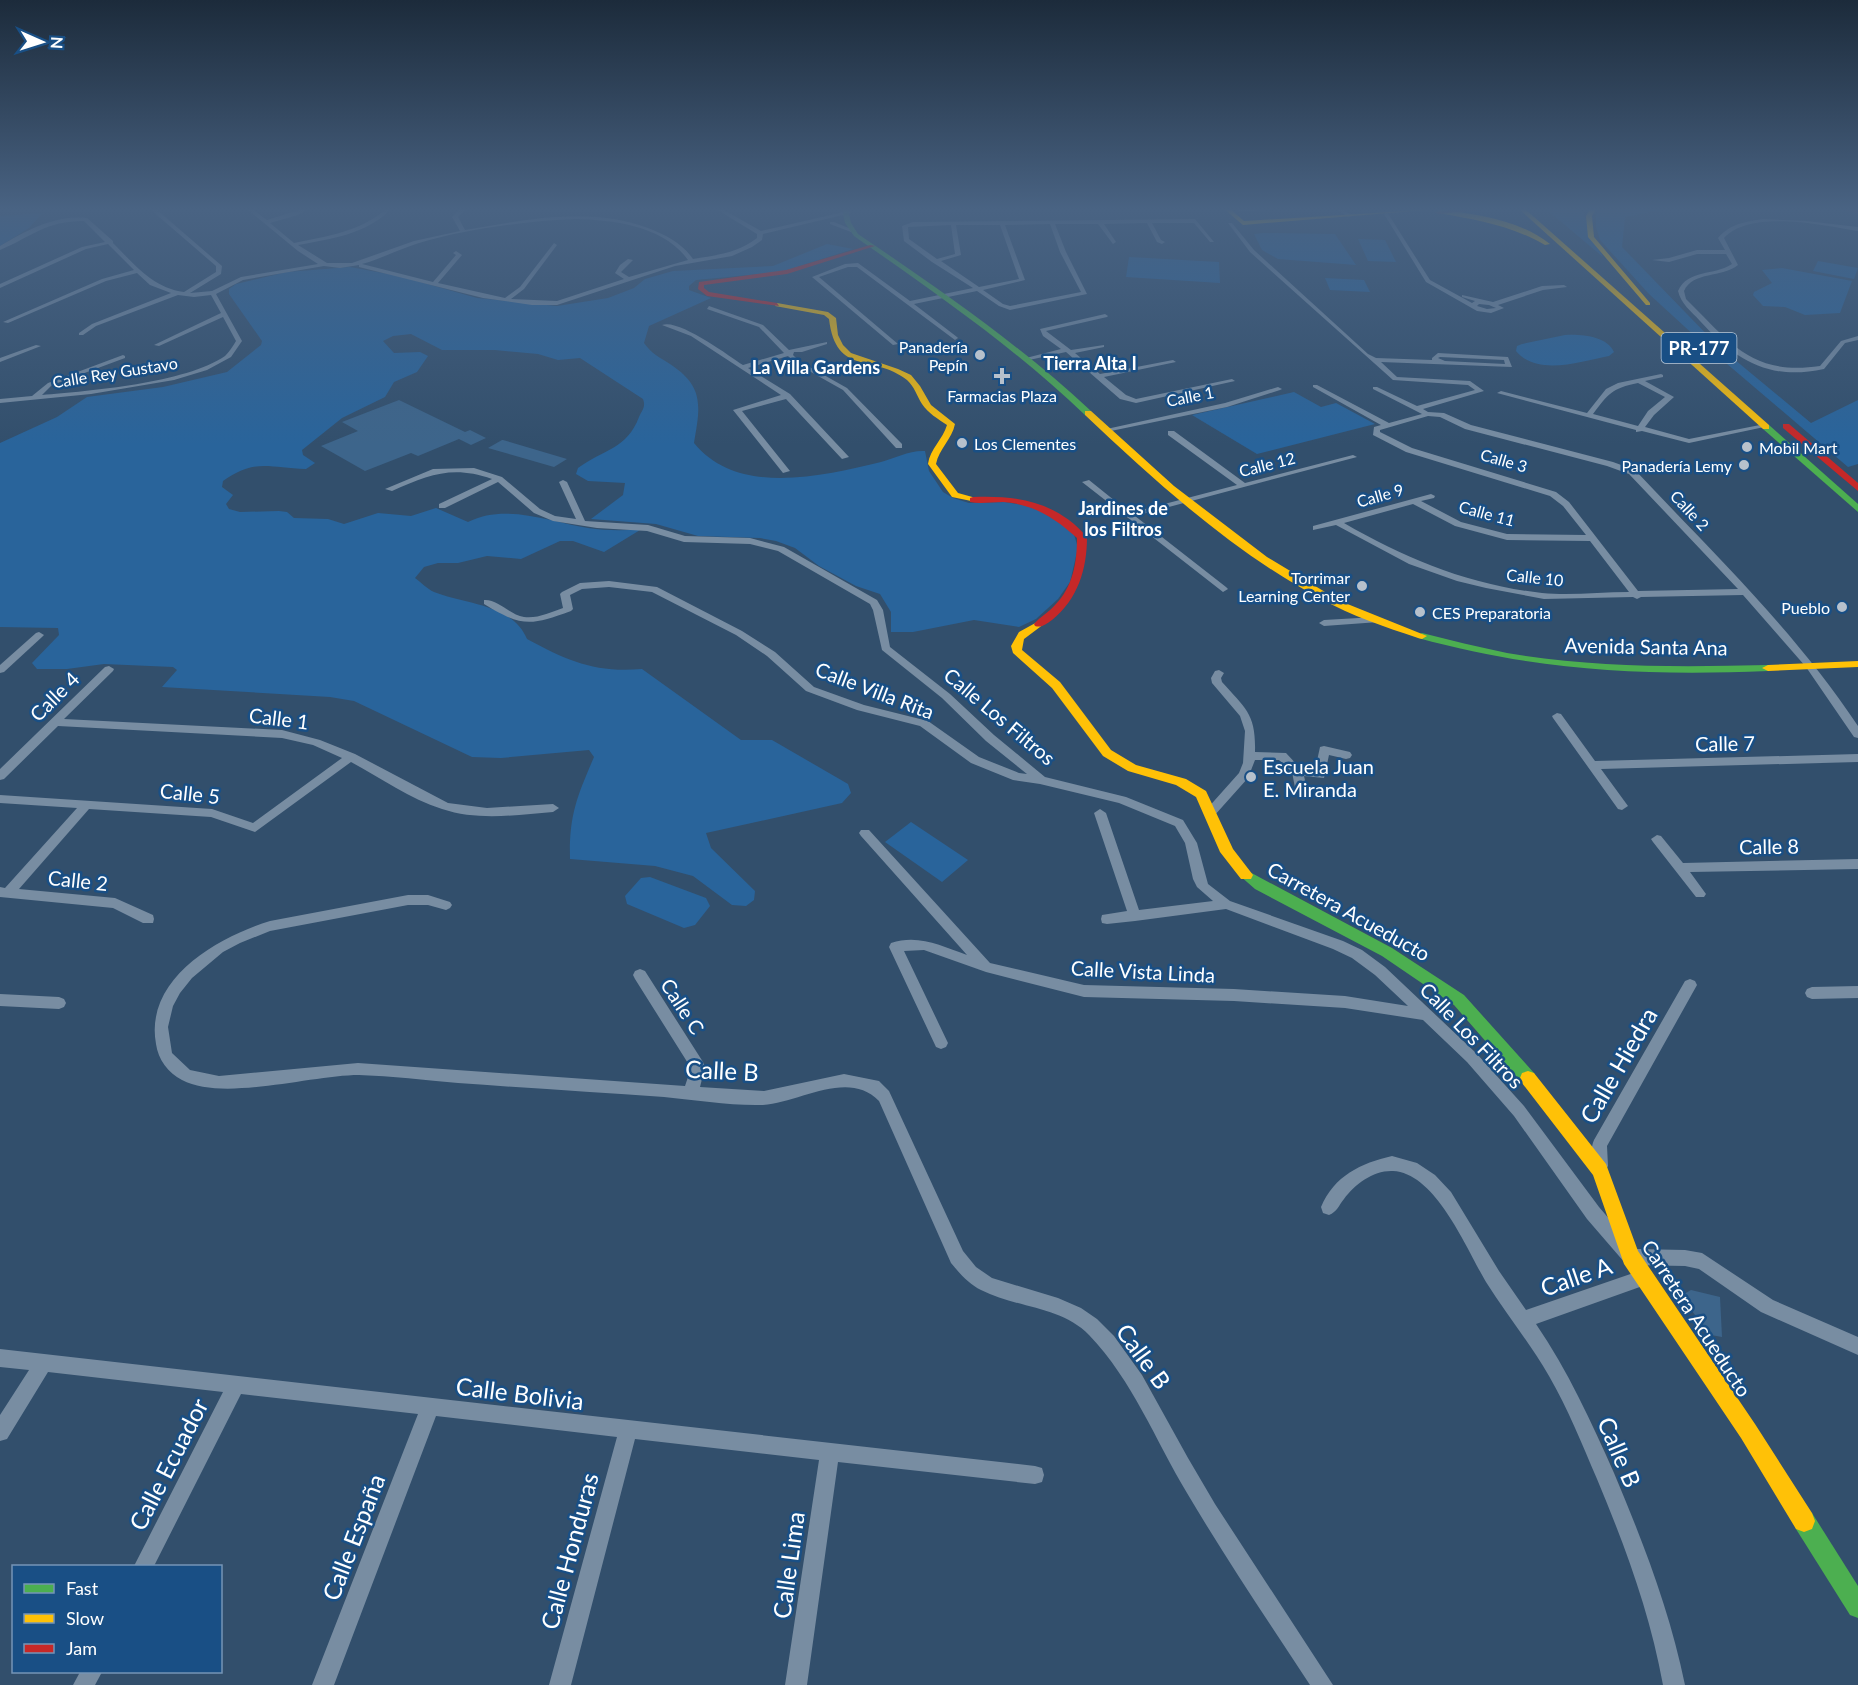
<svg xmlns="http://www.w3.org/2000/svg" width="1858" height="1685" viewBox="0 0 1858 1685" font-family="Lato,sans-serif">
<rect width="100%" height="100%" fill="#324f6c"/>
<g fill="#29649b">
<polygon points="1546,209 1576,209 1583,213 1603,257"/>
<polygon points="1599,209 1666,209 1625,217 1622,247 1717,345 1811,423 1858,400 1858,464 1848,467 1706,346 1710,344 1697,338 1649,294 1600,240 1596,227 1596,214"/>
<polygon points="42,213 29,228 0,246 0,216"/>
<polygon points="1263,233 1335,234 1356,265 1278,259 1262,250 1254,234"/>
<polygon points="1358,239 1385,240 1396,262 1368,261"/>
<path d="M827,244l26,5 -72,23 -85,8 -7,6v4l22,8 -62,28 -5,17c8,11 15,14 26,21 35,23 30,43 24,79 44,54 128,33 187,19 14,-4 29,-12 44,-11l4,20 14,21 10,6 16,5 36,-1 30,5 38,24 5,17 -8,34 -12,17 -22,20 -17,8 -45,-7 -61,12h-22v-20l-11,-18 -24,-8 -37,-20 -24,-18 -19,-7 -16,-3 -62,-2 -42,-12 -65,-5 32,-24 2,-12 -37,-2 -12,-7 2,-6c26,-19 49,-19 61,-51 3,-7 7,-10 4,-18l-63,-41 -22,2 -20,-6 -43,-4h-53l-31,-16 -18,2 -10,5 11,12 26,-1 8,4 -11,16 -23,10 -9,15 -43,21 -40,32 1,5 12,8 -9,6c-37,-1 -51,-11 -83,12l-1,6 11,8 -7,9 3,5 11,3 39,-1 8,1 7,6 34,1 16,5 34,-11 33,3 25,-8 32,14c38,-19 82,0 120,6 17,3 34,2 52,2l-36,22 -31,-11h-13l-39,18 -34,-3 -29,7h-20l-14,4 -9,11c6,4 12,11 19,14 30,12 79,12 93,47 41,22 68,34 115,30l99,71h31l76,44 3,9 -9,10 -136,30 5,15 44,43 -1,9 -8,6 -14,-1 -39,-29 -38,-10 -85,-7c-1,-44 7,-62 24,-102l-5,-7 -88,8 -29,-1 -118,-56 -24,-4 -168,-10 15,-17 -4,-3 -69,-3 -37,5h-30l-5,-6 27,-28 -1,-7 -58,-1v-184l57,-26 30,-20 76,-10 64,-15 34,-27 1,-4 -33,-47v-5l7,-5 51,-12 63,-5 49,9 78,22 80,8 51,-8 26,-10 11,-9 28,-8 100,-5z"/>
<polygon points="1129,257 1219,262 1220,283 1126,277"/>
<polygon points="1818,261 1858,268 1854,279 1813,271"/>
<polygon points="1782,268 1852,281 1840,313 1805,315 1785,307 1763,306 1753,295 1754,292 1772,283 1762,270"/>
<polygon points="1325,278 1364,280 1370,292 1330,290"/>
<path d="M1565,335c16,-1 42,1 49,17l-5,4c-27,5 -72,21 -93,-5l1,-5 5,-2z"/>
<polygon points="1294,392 1321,407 1336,403 1375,424 1257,454 1192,415"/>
<polygon points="911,822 968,860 942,882 885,842"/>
<polygon points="650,877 706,898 710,906 695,925 684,928 627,904 625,896 641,878"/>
</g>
<g fill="#3d658b">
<polygon points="399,400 465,432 470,430 486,438 471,445 459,439 418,456 411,453 365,471 321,446 358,431 342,422"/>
<polygon points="502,440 503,440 567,459 554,467 488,448"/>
<polygon points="1691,1290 1720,1297 1722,1337 1711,1335 1684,1301 1684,1294"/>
</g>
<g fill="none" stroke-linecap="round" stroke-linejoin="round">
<g fill="#788da2" fill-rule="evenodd">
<path d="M150,209h6l66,57 -1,8 -31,19 22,-2 29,-14 77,-13 -20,-13 -51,-42h5l15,11 35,-11h6l-10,6 -28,8 24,20c33,-7 66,-11 92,-34h5c-24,25 -60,30 -93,36l29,18h25l62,-22 46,-10 -8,-14 8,-8h6l-8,8 7,13c60,-10 123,-24 183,-2 18,7 34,15 45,31 24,-4 45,-6 64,-21v-4l-41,-25h6l39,22 87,-20 3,2 -88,21 -1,6 -10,7 -20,9 -57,10 -118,39h-25l-49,-7 -124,-31v-2l-19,3 -16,-2 -81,14 -27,14 26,47 -11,16 -24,13 -33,10 -83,14 -91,9v-4l32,-3 16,-13 75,-28 2,1v2l-73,27 -10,10c47,-4 144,-12 183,-39 4,-4 8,-10 11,-15l-13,-24 -64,29 -5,-1 67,-32 -10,-18 -17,2 -16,-2 -82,31 -13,9h-4v-2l13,-9 79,-31 -21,-8 -13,-12 -31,8 -98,42 -5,-1 99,-43 32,-9 -26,-26 -22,5 -86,39v-4l82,-37 23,-5 -21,-21c-39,0 -51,15 -84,29v-4c28,-16 54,-31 87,-28l26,23v2c21,21 40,45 71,49l32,-20v-6zM576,219c38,1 88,7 112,41l-59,17 -8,-5 12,-12 -5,-1 -8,6 -5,8 9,6 -67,22 -46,-2 13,-10 33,-44 -3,-2 -34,44 -15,11 -67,-15 24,-28 -6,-4 -3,2 3,2 -23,27 -71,-18c19,-5 37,-15 57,-21 47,-14 107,-22 157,-24z"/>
<polygon points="1239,209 1281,209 1237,212"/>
<polygon points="1336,209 1342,209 1353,216 1348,217"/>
<path d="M1387,212l43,68 42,23 3,-2 -13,-4v-2l31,7 49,-16 22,-1 3,2 -24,3 -45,15 6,3 -13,5 -14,-2 -51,-29 -42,-68zM1479,304l10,1 7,3 -9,1 -10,-3z"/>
<path d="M1195,219l19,23h-4l-16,-19h-42l9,17 4,2 -3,2 -5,-2 -10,-19 -43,1 12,18 -3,2 -15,-20h-43l11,28 21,42 -77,16 -11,-4 -22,-15 -63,13 43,33 1,1 -3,2 -98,-73h-9l-29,10 79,67 -5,1 -81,-68 33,-13 13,-1 52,38 63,-13 -41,-26 -28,-21 -2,-15 11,-4zM1050,224l10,28 21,40 -71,14 -7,-2 -20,-14 42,-10 -20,-55zM951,225l4,29 -18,5 -28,-20 -1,-12zM956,225h44l19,54 -40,8 -38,-26 20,-6z"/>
<path d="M1763,219l43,2 52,6v4c-35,-6 -108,-22 -134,7l14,27c-16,13 -45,6 -54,26l2,8c44,43 65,77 134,67l21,-25 17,-5v4l-13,3 -21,26c-56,12 -88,-9 -124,-48 -9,-10 -19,-17 -22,-30 10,-22 36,-15 54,-27l-6,-10h-29l-28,8 -17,-2 17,-2 28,-8h28l-7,-12c13,-15 27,-16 45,-19z"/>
<polygon points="830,222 834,222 856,231 851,232 830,224"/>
<path d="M1228,223h4l22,27 114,104 8,4 56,2v-2l6,-5 70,4 4,10 -131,-5 16,15 73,4 14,10 -61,18 5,3 16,1 27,12 142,37 22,8c78,83 160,161 223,256v12l-4,-1 -48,-70 -63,-72 -102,2 -4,2 -4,-2 -89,2 -58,-11 -29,-7 -48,-17 -73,-39 -23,5v-4l118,-32 4,2 -1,2 -13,3 40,21 46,12 79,1 -23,-29 -13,-10 -144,-44 -33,-17 1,-8 7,-2 -68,-38v-2h4l72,38 33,-9 -49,-25v-2h4l40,19 58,-16 -7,-5 -75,-5 -143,-128zM1440,357l64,3 1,4 -60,-3 -7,-3zM1428,416l12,1 25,12 142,37 22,8 109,115 -100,2 -69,-89 -13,-10 -144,-44 -32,-16v-2zM1413,504l42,22 52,14 83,1 39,51c-29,0 -59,4 -87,1 -72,-8 -136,-34 -198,-70z"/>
<path d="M709,306l54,19 26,25 38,-8v2l-25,8h-8l-1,3 6,6 48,27 55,56v4h-6l-53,-58 -48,-27 -7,-7 -40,12 42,26 59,63 -7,2 -56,-60 -44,12 48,60 -7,2 -50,-63 48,-15 -90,-59 -29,-11c16,-7 66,30 81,40l41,-12 -25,-26 -52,-18z"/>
<polygon points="1105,314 1108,316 1107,317 1046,331 1071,350 1104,345 1104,347 1075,353 1100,374 1173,360 1176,362 1104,377 1126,395 1136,399 1232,379 1235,381 1136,403 1120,399 1066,352 1029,360 1026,358 1061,349 1043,336 1040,329"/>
<polygon points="36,345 41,346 0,362 0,358"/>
<path d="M1661,374l2,1v2l-18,4 29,16 -20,18 -9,12 44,12 76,-15 4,2 -80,17 -47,-12 -6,1v-2l-139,-37 4,-2 86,22 19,-24 12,-6zM1638,383l27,14 -17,14 -10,15 -45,-12c15,-20 19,-26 45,-31z"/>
<polygon points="1278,387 1282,389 1280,390 1227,407 1106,432 1102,430 1225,403"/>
<polygon points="1168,431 1174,431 1245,483 1353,455 1357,457 1135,516 1226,587 1228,589 1223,592 1082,482 1089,480 1130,513 1237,485 1168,435"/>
<path d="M474,468l28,9 38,32 15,7 21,3 -17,-37 4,-2 4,2 18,39 63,4 37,11 65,2 34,9 93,53 6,10 7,37 60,47 44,41 51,42 81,20 57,23 14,23 11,41 22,17 113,40 19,9 23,17 92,87 47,52 75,101 36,42 50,1 17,3 71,47 85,37v18l-97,-43 -62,-43 -14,-3 -54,-1 -6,-2 -38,-44 -73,-103 -47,-54 -44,-42 -78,-12 -111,-7 -150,-4 -98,-25 -62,-22 -20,1 44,92 -2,4 -5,2 -5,-2 -47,-100 2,-4c28,-9 50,3 76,12l-106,-119 -2,-3 2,-3h8l121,133 94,22 150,4 111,7 63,10 -33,-31 -23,-17 -19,-9 -107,-40 -91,12 -28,3 -5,-1 -1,-4 1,-4 25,-4 -33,-98 6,-4 6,4 33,97 74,-9 -16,-14 -4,-8 -8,-36 -10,-17 -56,-23 -79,-19 -27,-4 -42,-17 -51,-37 -63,-16 -51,-19 -39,-35 -31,-21 -84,-43 -43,-5 -27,2 -12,6 3,14 -2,2c-41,15 -49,16 -87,-7v-4c14,-1 26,15 40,17 13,2 27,-5 39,-9l-3,-14 2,-2 18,-9 29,-2 48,6 85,44 33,21 39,35 50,18 64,16 51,36 40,16 8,1 -41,-33 -44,-43 -60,-48 -9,-40 -3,-6 -92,-53 -28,-7 -66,-2 -37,-11 -50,-3 -44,-7 -19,-8 -36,-31 -53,26h-6v-4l53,-25c-40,-14 -63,-4 -100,12l-7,-2 48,-20z"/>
<polygon points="1376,617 1381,620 1379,622 1324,626 1319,623 1324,620"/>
<polygon points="39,632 44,635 42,637 4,672 0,673 0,665 36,633"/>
<path d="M109,666l5,3 -1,2 -49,48 218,11 38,10 35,14 93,49 39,5 66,-4 6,4 -6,4c-37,3 -75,9 -111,-3 -32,-10 -61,-31 -91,-47l-96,70 -44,-15 -122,-8 -70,80 96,9 38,17 1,4 -1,4h-10l-30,-15 -113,-11v-10l5,1 72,-80 -77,-5v-8l212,14 41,14 89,-65 -29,-13 -31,-7 -224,-12 -54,53 -4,1v-11l105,-102z"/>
<path d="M1219,670l5,3 -3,5 1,4c24,27 34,32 33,70l31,1 14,15 15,2 5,-23 4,-1 26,6 2,3 -2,3 -4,1 -17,-4 -5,23 -20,-2 4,17 -6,4 -6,-4 -4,-21 -13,-12h-24l-7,18 -34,38h-8l-2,-3 2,-3 33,-37 4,-10 2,-32 -5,-15 -28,-33 -1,-5 4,-7z"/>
<polygon points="1557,713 1561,714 1595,761 1858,754 1858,762 1601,769 1628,806 1622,810 1618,809 1553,718 1552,716"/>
<polygon points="1657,835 1661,836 1683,863 1858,859 1858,869 1690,872 1706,894 1704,897 1696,897 1653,842 1651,839"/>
<path d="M408,895h20l22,7 2,3 -2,3 -4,2 -18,-5h-20l-138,26 -30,12 -17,9 -31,26 -12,15 -7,13 -5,21 4,26 18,17 29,6 139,-13 327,23 6,-18 -56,-89 -2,-4 2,-4 5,-2 5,2 58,91 2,5 -5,20 64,4 80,-17 35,7 10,10 74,160 13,16 16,11 66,20 23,10 16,11 17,17 28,39 46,83 27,46 118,181h-23c-42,-64 -84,-126 -123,-192 -32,-53 -54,-112 -98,-158 -28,-29 -73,-27 -108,-45 -12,-6 -21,-16 -30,-27l-72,-162c-31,-32 -80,2 -116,4 -32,1 -67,-5 -99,-8 -69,-5 -138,-9 -206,-14 -33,-3 -66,-7 -99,-8 -48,0 -135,27 -177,5 -14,-7 -24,-21 -26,-36 -12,-65 62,-107 114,-123z"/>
<path d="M1690,979l5,2 2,4 -90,161 1,20 -3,5 -5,2 -5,-2c-4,-8 -5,-22 -1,-31l91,-159z"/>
<polygon points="1858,986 1858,998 1812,999 1807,997 1805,993 1807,989 1812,987"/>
<polygon points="0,994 59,997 64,999 66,1003 64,1007 59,1009 0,1006"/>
<path d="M1392,1156l25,7 18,12 16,17 48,79 27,39 119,-41 6,2 2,6 -2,6 -115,41c32,47 55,97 78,149 29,69 56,138 71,212h-22c-13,-72 -38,-139 -66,-206 -15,-35 -29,-70 -48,-103 -19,-33 -43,-62 -63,-94 -19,-32 -50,-109 -93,-111 -19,-1 -38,13 -49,28 -5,6 -7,13 -15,16l-6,-2 -2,-6c13,-31 40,-44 71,-51z"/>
<polygon points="0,1349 1035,1466 1042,1468 1044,1475 1042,1482 1035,1484 838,1462 807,1685 785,1685 819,1460 635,1439 571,1685 549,1685 617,1437 436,1416 334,1685 312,1685 418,1414 241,1394 154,1566 134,1566 223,1392 48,1372 7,1439 0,1441 0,1415 29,1370 0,1367"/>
<polygon points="80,1672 102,1672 95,1685 73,1685"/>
</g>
<g fill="#4caf50" fill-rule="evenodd">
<path d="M842,209h6l3,14 7,11c81,55 161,110 233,177v4h-6c-71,-68 -151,-123 -231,-179l-9,-13z"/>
<polygon points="1763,425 1769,425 1858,504 1858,512 1763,429"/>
<path d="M1422,633c28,7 56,14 85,20 86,15 174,14 261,12l6,3 -6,3c-124,5 -229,0 -350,-33l-1,-2z"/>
<polygon points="1246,870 1392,948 1464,995 1534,1073 1536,1078 1534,1083 1528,1085 1522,1083 1454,1005 1382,956 1255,889 1239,875 1241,871"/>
<polygon points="1804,1510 1812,1513 1858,1586 1858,1618 1850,1615 1796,1529 1793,1521 1796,1513"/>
</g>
<g fill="#ffc107" fill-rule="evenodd">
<polygon points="1224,209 1230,209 1244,221 1438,209 1243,225"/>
<polygon points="1519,209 1525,209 1769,425 1769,429 1763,429"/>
<polygon points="1590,209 1596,209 1592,216 1594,237 1650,303 1650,305 1646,305 1588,237 1586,216"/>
<path d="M1440,210c37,4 80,10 110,34l-5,1c-35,-20 -68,-25 -107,-32z"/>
<path d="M777,303l51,9 8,6 2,17 5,10 8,8 47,16 13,6 9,11 11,19 24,19c-3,15 -16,25 -19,40l22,29 18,5v4l-24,-5 -24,-33c2,-15 15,-25 19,-39 -9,-6 -19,-12 -25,-21 -5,-8 -8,-18 -15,-24 -34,-27 -71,-3 -78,-61l-5,-4 -49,-9z"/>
<path d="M1085,411h6l83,75 93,71 73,44 87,35 -5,3 -4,-1c-33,-11 -66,-22 -97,-39 -88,-47 -164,-116 -236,-184z"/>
<polygon points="1039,621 1044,624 1024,639 1022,650 1060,682 1111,750 1136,765 1186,779 1206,791 1233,849 1253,875 1251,879 1241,879 1220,852 1196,797 1176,785 1128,771 1103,756 1052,688 1013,653 1011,646 1019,632"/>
<polygon points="1858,661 1858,667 1768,671 1762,668 1768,665"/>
<polygon points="1528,1071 1534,1073 1606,1164 1638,1251 1755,1424 1812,1513 1815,1521 1812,1529 1804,1532 1796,1529 1741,1438 1624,1264 1593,1175 1522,1083 1520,1078 1522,1073"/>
</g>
<g fill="#c62828" fill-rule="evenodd">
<polygon points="1461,209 1492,209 1438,214 1435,212"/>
<polygon points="1844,209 1858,209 1858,213 1845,210"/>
<polygon points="870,245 875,246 787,274 704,285 704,288 709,292 777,303 779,306 707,296 698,289 699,282 786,270"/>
<polygon points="1783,424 1789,424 1858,483 1858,491 1783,428"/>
<path d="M973,497c44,-2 84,5 114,40 0,32 -9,62 -35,83 -6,4 -10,8 -17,6l-1,-2c6,-7 15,-12 21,-19 18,-18 22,-43 22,-67 -22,-20 -44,-34 -74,-36 -11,0 -23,2 -33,0v-4z"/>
</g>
</g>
<linearGradient id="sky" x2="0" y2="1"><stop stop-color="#1c2b3b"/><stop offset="0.47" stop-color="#496383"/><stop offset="1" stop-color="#496383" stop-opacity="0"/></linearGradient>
<rect width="1858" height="445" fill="url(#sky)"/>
<g fill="#b7c1cc" stroke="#194f85" stroke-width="2">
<circle cx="980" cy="355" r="6"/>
<path d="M999 367h6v6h6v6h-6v6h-6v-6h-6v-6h6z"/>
<circle cx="962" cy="443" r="6"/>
<circle cx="1747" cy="447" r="6"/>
<circle cx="1744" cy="465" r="6"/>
<circle cx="1362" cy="586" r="6"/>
<circle cx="1842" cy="607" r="6"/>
<circle cx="1420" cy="612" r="6"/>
<circle cx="1251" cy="777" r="6"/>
</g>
<g text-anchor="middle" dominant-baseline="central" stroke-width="5" stroke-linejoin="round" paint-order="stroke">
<g font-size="16" fill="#fff" stroke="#194f85" text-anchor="end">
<text x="968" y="346">Panadería<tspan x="968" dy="18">Pepín</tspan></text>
<text x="1002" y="395" text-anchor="middle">Farmacias Plaza</text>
<text x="974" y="443" text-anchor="start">Los Clementes</text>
<text x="1759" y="447" text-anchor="start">Mobil Mart</text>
<text x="1732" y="465">Panadería Lemy</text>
<text x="1350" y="577">Torrimar<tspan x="1350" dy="18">Learning Center</tspan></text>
<text x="1830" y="607">Pueblo</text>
<text x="1432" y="612" text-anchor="start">CES Preparatoria</text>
</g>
<g font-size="16" fill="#fff" stroke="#194f85">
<text transform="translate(115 372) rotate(-9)">Calle Rey Gustavo</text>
<text transform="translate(1190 396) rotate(-11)">Calle 1</text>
<text transform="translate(1504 460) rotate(16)">Calle 3</text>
<text transform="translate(1267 464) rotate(-14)">Calle 12</text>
<text transform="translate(1380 495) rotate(-16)">Calle 9</text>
<text transform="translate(1690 510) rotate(47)">Calle 2</text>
<text transform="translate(1487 513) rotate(15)">Calle 11</text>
<text transform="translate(1535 577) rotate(6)">Calle 10</text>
</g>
<rect fill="#194f85" stroke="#bacada" stroke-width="1.5" x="1661.5" y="333" width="75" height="30" rx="4.5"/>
<g font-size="18" font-weight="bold" fill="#fff">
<text x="1699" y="348">PR-177</text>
</g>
<g font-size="18" font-weight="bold" fill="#fff" stroke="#194f85">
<text x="1090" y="363">Tierra Alta I</text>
<text x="816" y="367">La Villa Gardens</text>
<text x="1123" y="508">Jardines de<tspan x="1123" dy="21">los Filtros</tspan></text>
</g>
<g font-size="20" fill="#fff" stroke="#194f85">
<text transform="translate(1646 646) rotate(1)">Avenida Santa Ana</text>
<text transform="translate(875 690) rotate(21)">Calle Villa Rita</text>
<text transform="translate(54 696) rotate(-45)">Calle 4</text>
<text transform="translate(1000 716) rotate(40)">Calle Los Filtros</text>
<text transform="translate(279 718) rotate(7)">Calle 1</text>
<text transform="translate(1725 743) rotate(-1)">Calle 7</text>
<text transform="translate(190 793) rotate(6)">Calle 5</text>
<text transform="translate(1769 846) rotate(-1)">Calle 8</text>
<text transform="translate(78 880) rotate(6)">Calle 2</text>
<text transform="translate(1349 911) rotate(29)">Carretera Acueducto</text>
<text transform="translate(1143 971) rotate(3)">Calle Vista Linda</text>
<text transform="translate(683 1006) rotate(57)">Calle C</text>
<text transform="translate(1472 1035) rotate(46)">Calle Los Filtros</text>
<text transform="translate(1697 1318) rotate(57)">Carretera Acueducto</text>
</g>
<g font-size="20" fill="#fff" stroke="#194f85" text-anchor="start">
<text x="1263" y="766">Escuela Juan<tspan x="1263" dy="23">E. Miranda</tspan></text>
</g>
<g font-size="24" fill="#fff" stroke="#194f85">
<text transform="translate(1618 1065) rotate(-60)">Calle Hiedra</text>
<text transform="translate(722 1070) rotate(3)">Calle B</text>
<text transform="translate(1576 1276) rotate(-19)">Calle A</text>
<text transform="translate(1144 1356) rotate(54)">Calle B</text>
<text transform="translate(520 1393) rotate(7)">Calle Bolivia</text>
<text transform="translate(1620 1452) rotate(67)">Calle B</text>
<text transform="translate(168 1464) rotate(-63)">Calle Ecuador</text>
<text transform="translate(353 1537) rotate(-69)">Calle España</text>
<text transform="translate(569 1551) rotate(-75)">Calle Honduras</text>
<text transform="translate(788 1565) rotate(-82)">Calle Lima</text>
</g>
</g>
<rect x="12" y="1565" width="210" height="108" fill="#194f85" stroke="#7595b6" stroke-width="1.5"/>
<rect x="24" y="1584" width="30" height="9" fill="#4caf50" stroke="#7595b6" stroke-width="1.5"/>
<text x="66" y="1595" font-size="18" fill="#ffffff">Fast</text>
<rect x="24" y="1614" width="30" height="9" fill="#ffc107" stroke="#7595b6" stroke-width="1.5"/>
<text x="66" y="1625" font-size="18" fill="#ffffff">Slow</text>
<rect x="24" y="1644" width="30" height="9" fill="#c62828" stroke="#7595b6" stroke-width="1.5"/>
<text x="66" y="1655" font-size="18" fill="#ffffff">Jam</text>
<g transform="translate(42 42) rotate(93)" stroke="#194f85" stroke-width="4.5" paint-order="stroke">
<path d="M0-4.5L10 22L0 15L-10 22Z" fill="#ffffff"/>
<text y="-9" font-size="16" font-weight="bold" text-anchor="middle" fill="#ffffff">N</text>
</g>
</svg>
